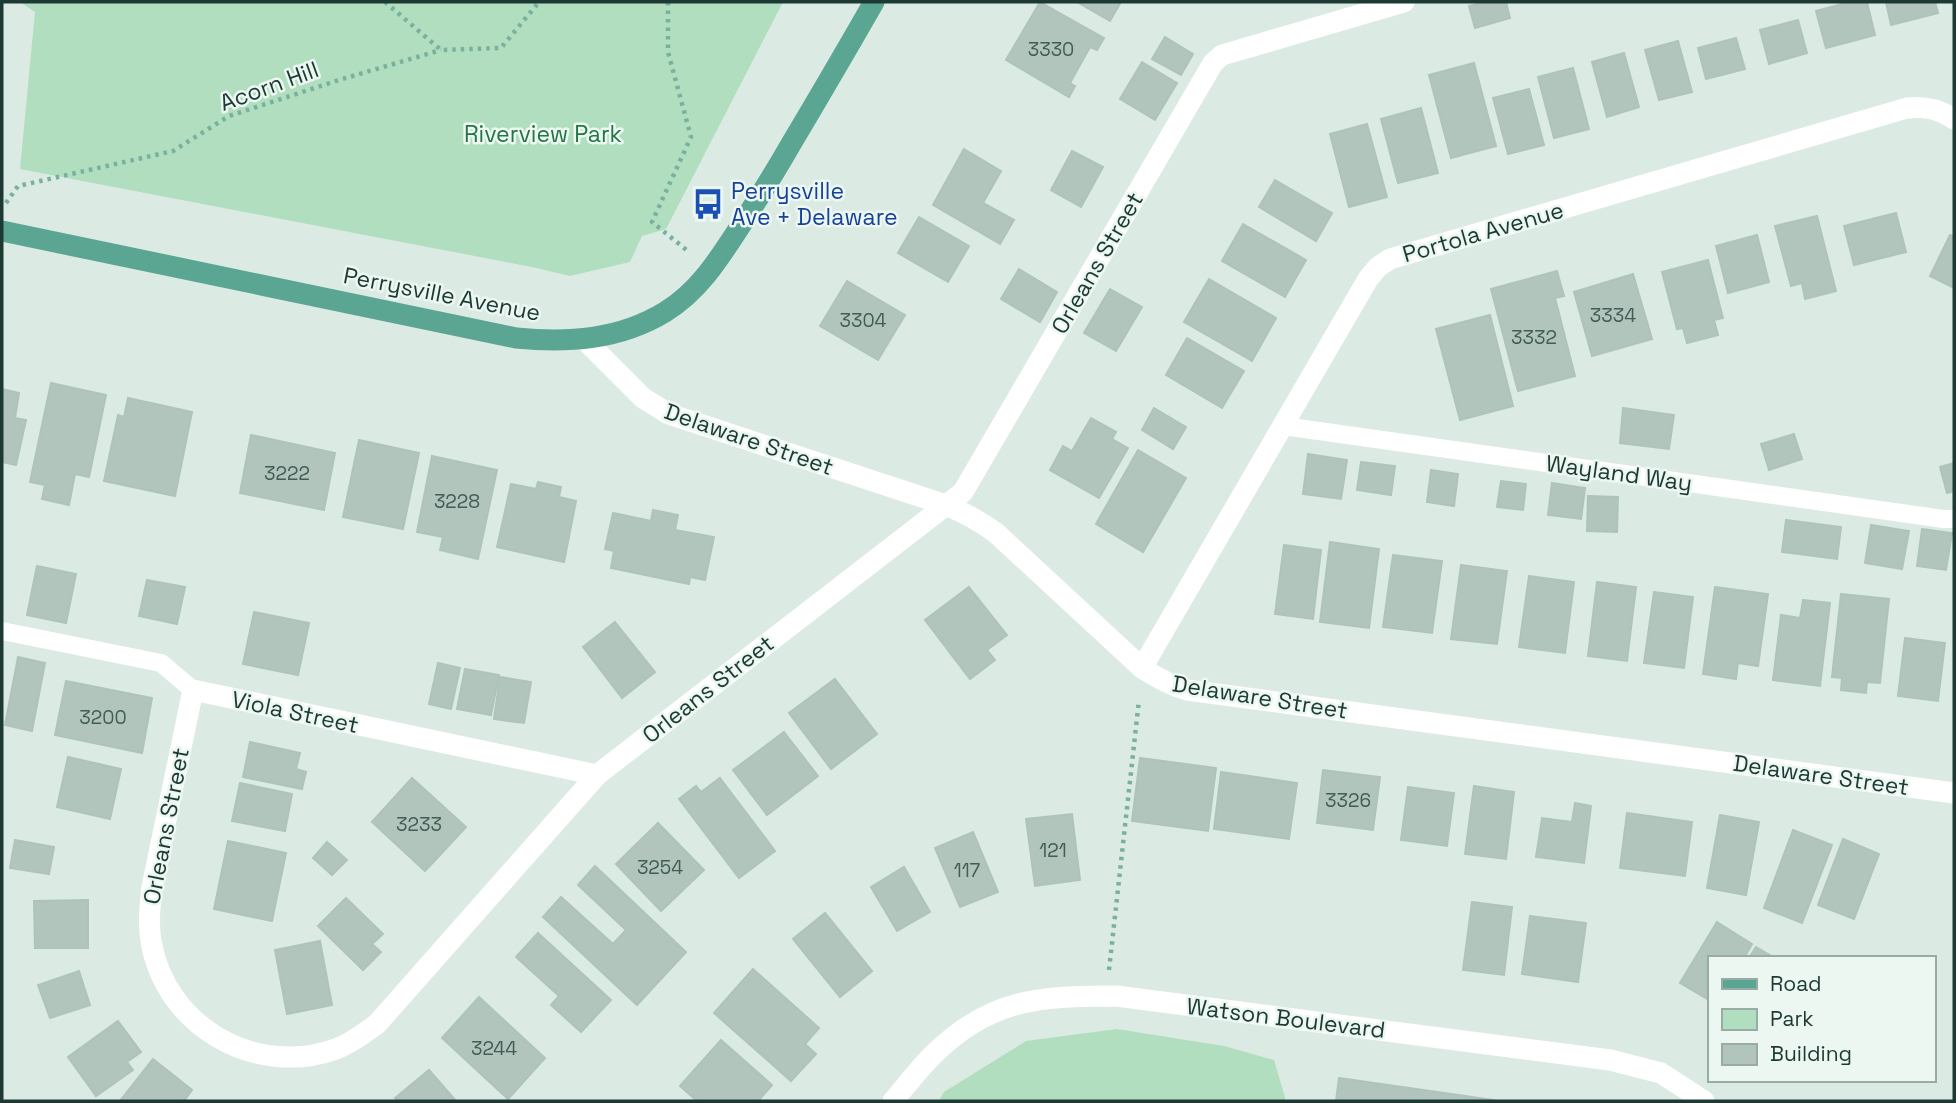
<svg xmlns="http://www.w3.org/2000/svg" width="1956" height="1103" viewBox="0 0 1956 1103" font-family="'Space Grotesk',sans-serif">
<rect width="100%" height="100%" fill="#dceae4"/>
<g fill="#b1debe">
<polygon points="20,2 783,2 666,229 642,236 630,262 570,276 532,267 20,169 35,12"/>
<polygon points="1117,1029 1224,1046 1274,1060 1286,1101 939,1101 944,1092 1026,1041"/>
</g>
<g fill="#b1c5bd" stroke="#aec4bb" stroke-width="2">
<polygon points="1040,2 1104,38 1097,50 1090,47 1070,83 1075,86 1069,97 1006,60"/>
<polygon points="1077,2 1121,2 1110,21"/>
<polygon points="1486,2 1506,2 1510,18 1475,28 1469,6"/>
<polygon points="1850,2 1867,2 1875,35 1826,48 1816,11"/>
<polygon points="1886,2 1935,2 1938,13 1891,25"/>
<polygon points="1798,20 1807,53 1769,64 1760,30"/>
<polygon points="1165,37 1193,54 1181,75 1152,59"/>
<polygon points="1736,38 1745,69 1706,79 1698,48"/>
<polygon points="1678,41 1692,92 1659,100 1645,50"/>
<polygon points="1624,53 1639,107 1607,117 1592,62"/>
<polygon points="1142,62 1177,83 1155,120 1120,99"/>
<polygon points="1474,63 1496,146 1451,158 1429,75"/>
<polygon points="1573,68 1589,129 1554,138 1538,77"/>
<polygon points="1529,89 1544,145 1508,154 1493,98"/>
<polygon points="1421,108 1438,173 1398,183 1381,119"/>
<polygon points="1367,124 1387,197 1349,207 1330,134"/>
<polygon points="964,149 1001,171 983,203 1014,220 1000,244 933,205"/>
<polygon points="1072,151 1103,167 1081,207 1051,190"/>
<polygon points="1275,180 1332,213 1316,241 1259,207"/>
<polygon points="1896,213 1906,252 1854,265 1844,226"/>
<polygon points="1817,216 1836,291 1805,299 1802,283 1791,286 1775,226"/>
<polygon points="919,217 969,246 948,282 898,253"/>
<polygon points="1243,224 1306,260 1285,297 1222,261"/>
<polygon points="1757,235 1769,282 1728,293 1716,246"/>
<polygon points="1950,235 1954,237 1954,288 1930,276"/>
<polygon points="1708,260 1723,318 1714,320 1718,335 1687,343 1683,328 1677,329 1662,272"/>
<polygon points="1019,269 1057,292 1040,322 1001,299"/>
<polygon points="1557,271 1564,296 1555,298 1575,376 1518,391 1491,289"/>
<polygon points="1633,274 1652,339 1592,356 1574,292"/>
<polygon points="1209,279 1276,318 1252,361 1184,322"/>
<polygon points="847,281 905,315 878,360 820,326"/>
<polygon points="1110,289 1142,307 1116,351 1084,333"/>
<polygon points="1490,315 1513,406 1460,420 1436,329"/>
<polygon points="1187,338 1244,371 1222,408 1166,375"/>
<polygon points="51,383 106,395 89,477 75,474 69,505 42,499 45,485 30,482"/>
<polygon points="2,389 19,393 15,418 26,420 16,465 2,462"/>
<polygon points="128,398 192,412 175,496 104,481 118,415 124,417"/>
<polygon points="1154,408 1186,427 1173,449 1142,430"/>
<polygon points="1623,408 1674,415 1669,449 1620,443"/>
<polygon points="1091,418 1116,432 1112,439 1128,448 1099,498 1050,470 1063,446 1072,451"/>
<polygon points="1794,434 1802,459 1769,470 1761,444"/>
<polygon points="251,435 335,453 324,510 240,493"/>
<polygon points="359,440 419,453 403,529 343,517"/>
<polygon points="1138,450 1186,478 1143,552 1096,524"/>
<polygon points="1308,454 1347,460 1341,499 1303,494"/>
<polygon points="432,456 497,470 478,559 440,550 443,537 417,532"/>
<polygon points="1361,462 1395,466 1391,495 1357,490"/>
<polygon points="1954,463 1954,491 1947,493 1940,467"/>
<polygon points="1431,470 1458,474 1454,506 1427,502"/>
<polygon points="1501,481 1526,484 1523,510 1497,507"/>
<polygon points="538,482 561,487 559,497 576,501 564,562 497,547 511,484 536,489"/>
<polygon points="1552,483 1585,488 1581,519 1548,515"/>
<polygon points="1588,496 1618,497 1617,532 1587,531"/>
<polygon points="653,510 678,515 675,530 714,537 705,580 690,577 689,584 611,568 614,551 605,549 613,513 651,521"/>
<polygon points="1786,520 1841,527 1837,559 1782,552"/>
<polygon points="1871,525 1909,531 1902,569 1865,563"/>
<polygon points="1922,529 1952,533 1946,570 1917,566"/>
<polygon points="1330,542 1379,549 1369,628 1320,622"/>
<polygon points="1284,545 1321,550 1313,619 1275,614"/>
<polygon points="1393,555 1442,561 1432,633 1383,627"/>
<polygon points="1461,565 1507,571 1497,644 1451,639"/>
<polygon points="37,566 76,574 66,623 27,615"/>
<polygon points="1529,576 1574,582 1565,653 1519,647"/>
<polygon points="147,580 185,587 177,624 139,616"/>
<polygon points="1597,582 1636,587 1627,661 1588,656"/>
<polygon points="969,587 1007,635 987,650 995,660 970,679 925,620"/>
<polygon points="1715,587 1768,594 1758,666 1738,663 1736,679 1703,674"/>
<polygon points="1654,592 1693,597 1684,668 1644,663"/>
<polygon points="1841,594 1889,599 1880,683 1867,682 1866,693 1841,690 1842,678 1832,677"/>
<polygon points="1803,600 1830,603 1820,686 1773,680 1781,615 1800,618"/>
<polygon points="254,612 309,623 298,675 243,664"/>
<polygon points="615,622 655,672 622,698 583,647"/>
<polygon points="1905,638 1945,643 1938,701 1898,696"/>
<polygon points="18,657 45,663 32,731 5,725"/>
<polygon points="438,663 460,668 451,709 429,704"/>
<polygon points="465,669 499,675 491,715 457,709"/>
<polygon points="500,677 531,682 524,723 494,719"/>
<polygon points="835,679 877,734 831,769 789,713"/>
<polygon points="66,681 152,698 142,753 55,735"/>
<polygon points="784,732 818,776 767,815 733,770"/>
<polygon points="250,742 300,753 296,769 306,772 302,789 243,777"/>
<polygon points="68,757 121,769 110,819 57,807"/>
<polygon points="1140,758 1216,768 1208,831 1132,821"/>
<polygon points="1323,770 1380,777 1373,830 1317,823"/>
<polygon points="1221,772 1297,783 1289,839 1214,829"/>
<polygon points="412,778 466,827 425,871 372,822"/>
<polygon points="720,778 775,851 739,878 679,799 696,786 701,792"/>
<polygon points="240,783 292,794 285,831 232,821"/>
<polygon points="1474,786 1514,792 1506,859 1465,854"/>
<polygon points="1408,787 1454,793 1447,846 1401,840"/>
<polygon points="1575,803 1591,806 1584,863 1536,857 1542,818 1572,822"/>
<polygon points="1627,813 1692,822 1685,876 1620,868"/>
<polygon points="1072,814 1080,880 1035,886 1026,819"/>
<polygon points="1720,815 1759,822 1746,895 1707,888"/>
<polygon points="658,823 704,870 661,911 616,864"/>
<polygon points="1793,830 1832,845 1802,923 1764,908"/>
<polygon points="973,832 998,892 960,907 935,848"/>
<polygon points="1843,839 1879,854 1854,919 1818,905"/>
<polygon points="15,840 54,847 49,874 10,868"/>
<polygon points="228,841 286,853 272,921 214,909"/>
<polygon points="327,842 347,860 332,875 313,858"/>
<polygon points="595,866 686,952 637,1005 543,917 561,897 613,944 626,930 578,885"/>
<polygon points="904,867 930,912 897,931 871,887"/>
<polygon points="346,898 383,934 372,944 381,952 363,970 318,926"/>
<polygon points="88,900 88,948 35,948 34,901"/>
<polygon points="1472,902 1512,907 1504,975 1463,970"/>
<polygon points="825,913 872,971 840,997 793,939"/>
<polygon points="1530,916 1586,923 1578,982 1522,974"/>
<polygon points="1717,922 1752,944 1744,958 1709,958 1709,1000 1680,983"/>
<polygon points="538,933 611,1000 581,1032 551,1005 559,996 516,957"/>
<polygon points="320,941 332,1005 287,1014 275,950"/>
<polygon points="1756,947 1775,958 1749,958"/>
<polygon points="753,969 819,1028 805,1044 816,1054 791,1081 714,1013"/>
<polygon points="79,971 90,1005 50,1018 38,985"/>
<polygon points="479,997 545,1058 508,1099 442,1038"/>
<polygon points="118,1021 141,1052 127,1062 133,1070 96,1096 68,1057"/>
<polygon points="721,1040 772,1085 758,1101 697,1101 680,1086"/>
<polygon points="153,1059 192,1090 184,1101 120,1101"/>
<polygon points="429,1070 456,1101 398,1101 395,1098"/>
<polygon points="1339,1078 1494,1100 1494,1101 1336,1101"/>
</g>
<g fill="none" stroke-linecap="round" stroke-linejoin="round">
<g stroke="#78b1a0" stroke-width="4.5" stroke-dasharray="3.5 5" stroke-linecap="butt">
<polyline points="385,2 441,50 501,48 539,2"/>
<polyline points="668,2 668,52 691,137 652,222 689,252"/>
<polyline points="6,203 18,186 173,151 229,116 339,80 441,50"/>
<polyline points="1109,970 1139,700"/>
</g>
<g stroke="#fff" stroke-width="18">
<polyline points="1283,426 1944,519 1954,519"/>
<polyline points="2,631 161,663 193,690"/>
</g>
<g stroke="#fff" stroke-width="21">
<path d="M584,339l59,59 26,16 277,91c19,8 34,16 50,28l146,135c15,10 28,17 45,22l767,103"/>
<path d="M1142,668l226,-389 10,-12 12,-8 517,-151c18,-2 32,1 47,11"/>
<path d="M597,775l-404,-85 -41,197c-2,18 -4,36 -1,54 14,85 104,137 185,108 16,-6 28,-16 41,-25l220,-249 366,-283 250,-429 9,-8 182,-53"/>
<path d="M893,1101c14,-16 27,-34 43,-49 56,-54 106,-56 180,-56l494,64 51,13 43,28"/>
</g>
<path stroke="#5ba593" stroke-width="21" d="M2,231l514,107c52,5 103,2 149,-26 34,-21 54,-53 76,-87 17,-26 34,-53 50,-81 28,-47 56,-95 83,-142"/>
</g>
<defs>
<symbol id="bus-bare" viewBox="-9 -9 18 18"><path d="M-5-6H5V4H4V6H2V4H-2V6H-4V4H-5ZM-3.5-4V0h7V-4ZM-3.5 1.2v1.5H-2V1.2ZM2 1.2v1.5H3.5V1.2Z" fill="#1a4fb4" stroke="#ecf7f2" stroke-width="2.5" paint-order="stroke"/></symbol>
</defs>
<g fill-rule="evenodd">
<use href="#bus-bare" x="686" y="182" width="44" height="44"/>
</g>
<g text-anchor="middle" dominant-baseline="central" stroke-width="5" stroke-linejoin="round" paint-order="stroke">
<g font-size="19" fill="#415d56">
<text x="1051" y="49">3330</text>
<text x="1613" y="315">3334</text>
<text x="863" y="320">3304</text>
<text x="1534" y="337">3332</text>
<text x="287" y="473">3222</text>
<text x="457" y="501">3228</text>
<text x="103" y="717">3200</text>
<text x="1348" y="800">3326</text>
<text x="419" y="824">3233</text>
<text x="1053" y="850">121</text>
<text x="660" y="867">3254</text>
<text x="967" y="870">117</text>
<text x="494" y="1048">3244</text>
</g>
<g font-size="23" fill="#1c3a33" stroke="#ecf7f2">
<text transform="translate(269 86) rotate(-20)">Acorn Hill</text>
<text transform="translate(1483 232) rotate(-16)">Portola Avenue</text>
<text transform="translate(1097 263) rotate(-60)">Orleans Street</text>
<text transform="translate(442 294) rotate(11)">Perrysville Avenue</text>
<text transform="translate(749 439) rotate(19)">Delaware Street</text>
<text transform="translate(1619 473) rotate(8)">Wayland Way</text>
<text transform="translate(708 689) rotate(-38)">Orleans Street</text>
<text transform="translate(1260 697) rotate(9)">Delaware Street</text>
<text transform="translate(295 712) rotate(12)">Viola Street</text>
<text transform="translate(1821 775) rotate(8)">Delaware Street</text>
<text transform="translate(166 826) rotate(-79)">Orleans Street</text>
<text transform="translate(1286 1018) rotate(7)">Watson Boulevard</text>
</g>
<g font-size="23" fill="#237544" stroke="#ecf7f2">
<text x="543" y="134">Riverview Park</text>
</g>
<g font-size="23" fill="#164399" stroke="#ecf7f2" text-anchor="start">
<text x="731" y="191">Perrysville<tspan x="731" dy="26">Ave + Delaware</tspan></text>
</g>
</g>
<rect width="1956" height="1103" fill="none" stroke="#1c3a33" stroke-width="7"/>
<rect x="1708" y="956" width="228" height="126" fill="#ecf7f2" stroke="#99aba6" stroke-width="2"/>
<rect x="1722" y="979" width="35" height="10" fill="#5ba593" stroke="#99aba6" stroke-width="2"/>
<text x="1770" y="991" font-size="21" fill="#1c3a33">Road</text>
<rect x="1722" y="1009" width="35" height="21" fill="#b1debe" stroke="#99aba6" stroke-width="2"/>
<text x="1770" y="1026" font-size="21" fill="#1c3a33">Park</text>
<rect x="1722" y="1044" width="35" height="21" fill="#b1c5bd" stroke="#99aba6" stroke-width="2"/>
<text x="1770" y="1061" font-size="21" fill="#1c3a33">Building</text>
</svg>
